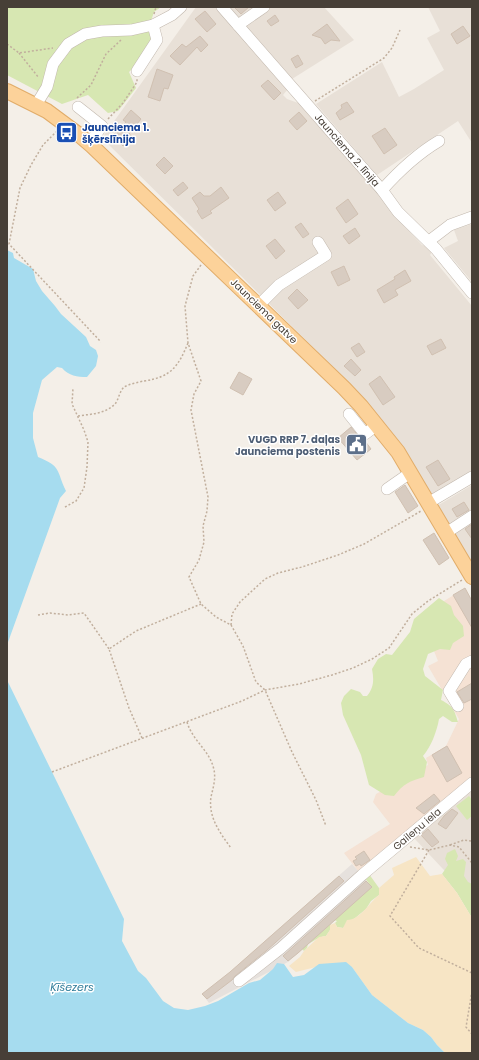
<svg xmlns="http://www.w3.org/2000/svg" width="479" height="1060" viewBox="0 0 479 1060" font-family="Poppins,sans-serif">
<rect width="100%" height="100%" fill="#f4efe8"/>
<g fill="#e8e0d7">
<polygon points="196,7 215,7 288,89 283,95 287,99 301,104 383,197 405,227 422,245 428,247 432,252 430,255 472,306 472,471 432,495 400,442 360,394 102,138"/>
<polygon points="229,7 259,7 240,19"/>
<polygon points="271,7 324,7 354,40 292,79 243,24"/>
<polygon points="428,7 472,7 472,143 458,121 377,175 316,104 382,62 399,97 414,89 444,70 427,38 440,31"/>
<polygon points="472,224 472,282 444,248 458,241 454,230"/>
<polygon points="472,485 472,563 437,506"/>
<polygon points="472,790 472,900 414,838"/>
</g>
<polygon fill="#f5e2d4" points="465,588 472,601 472,776 442,803 358,871 344,853 390,824 373,802 376,794 428,765 426,758 446,746 459,719 428,666 438,661 420,616"/>
<polygon fill="#e6e1dd" points="352,864 372,887 288,962 209,1003 202,994 230,972"/>
<g fill="#d7e7b2">
<polygon points="7,7 161,7 154,12 148,30 153,41 141,60 129,72 136,88 118,111 108,113 88,95 62,104 7,75"/>
<path d="M439,598l12,8 3,9 9,11 1,10 -11,7 -3,7 -10,-1 -12,5 -5,15 2,7 18,14 -2,10c12,6 13,9 17,22h-6l-9,-6 -4,3c-2,12 -8,28 -16,37l4,6 -3,15c-14,4 -21,7 -30,19l-9,-1 -16,-10 -8,-30 -18,-40 -2,-12 3,-7 7,-7 9,3 3,4h4c7,-8 7,-17 5,-27l6,-10 8,-5 6,1 18,-23 4,-13z"/>
<polygon points="469,796 472,800 472,816 467,820 456,806"/>
<polygon points="455,849 458,856 456,861 463,859 466,862 464,876 468,882 472,884 472,918 457,893 442,874 448,865 445,859 447,853"/>
<polygon points="369,874 379,888 379,895 371,901 366,909 343,928 337,927 335,923 337,921 334,920 371,886 364,877"/>
<path d="M331,923l-1,7 -4,6c-8,1 -12,5 -18,8l-1,4 -3,3 -2,-2z"/>
</g>
<path fill="#f7e5c5" d="M416,857l14,19 12,-2 15,19 15,25v135h-27l-8,-8 -6,-8 -8,-7 -15,-7 -36,-28 -20,-28 -32,-1 -24,6 -7,-6 11,-9 4,-6 15,-14 7,-1 4,-6v-5l5,-2 2,4 6,1 4,-8c13,0 22,-17 32,-25v-7l15,-13 -2,-7z"/>
<g fill="#a6dcef">
<path d="M7,250l6,3 1,5 19,11 3,12 6,10 13,15 6,8 25,23 4,9 6,4 2,6 -2,10 -9,11c-10,0 -18,-1 -25,-9l-5,-1 -15,13 -9,33v25l5,19c24,10 18,13 28,34l-6,7 -53,147z"/>
<polygon points="7,680 124,919 122,941 138,971 146,978 163,1001 174,1008 188,1010 205,1006 218,1001 249,983 260,980 273,969 277,963 284,964 293,977 304,975 319,964 346,962 352,967 372,995 408,1023 423,1030 431,1037 437,1045 445,1053 7,1053"/>
</g>
<g fill="#d8ccc1" stroke="#d0c0b1">
<polygon points="234,7 249,7 241,14"/>
<polygon points="205,11 216,24 207,32 195,19"/>
<polygon points="275,15 279,21 271,26 267,21"/>
<polygon points="327,24 340,41 331,40 325,44 321,38 312,35"/>
<polygon points="463,26 470,36 457,44 451,34"/>
<polygon points="200,36 208,45 201,52 197,47 180,65 170,56 182,44 186,47"/>
<polygon points="298,55 303,64 296,68 291,59"/>
<polygon points="157,69 173,75 168,89 164,88 160,101 148,97"/>
<polygon points="268,80 281,93 274,100 261,86"/>
<polygon points="347,102 354,112 340,120 336,113 342,108 341,105"/>
<polygon points="131,110 141,119 129,134 133,137 123,146 113,135 126,122 123,120"/>
<polygon points="299,112 307,121 297,130 289,121"/>
<polygon points="385,128 397,145 384,154 372,136"/>
<polygon points="164,157 173,166 165,174 156,165"/>
<polygon points="183,182 188,188 178,196 173,190"/>
<polygon points="221,187 229,198 210,211 212,213 202,219 197,211 199,209 192,198 200,192 204,196 210,196"/>
<polygon points="278,192 286,203 275,211 267,200"/>
<polygon points="348,199 358,214 346,223 336,208"/>
<polygon points="301,223 309,234 303,238 295,227"/>
<polygon points="355,228 360,236 349,244 343,236"/>
<polygon points="275,239 285,251 276,259 266,246"/>
<polygon points="344,266 350,280 338,286 331,272"/>
<polygon points="405,270 411,281 395,290 398,295 384,303 377,290 395,279 394,277"/>
<polygon points="297,289 308,300 298,309 288,298"/>
<polygon points="441,339 446,348 432,355 427,346"/>
<polygon points="359,343 365,352 357,357 351,348"/>
<polygon points="351,359 361,370 355,376 344,366"/>
<polygon points="239,372 252,379 243,395 230,388"/>
<polygon points="380,376 395,397 383,405 369,384"/>
<polygon points="351,427 360,438 365,441 371,449 357,460 338,438"/>
<polygon points="438,460 450,479 438,486 426,467"/>
<polygon points="405,485 418,506 408,513 395,492"/>
<polygon points="464,502 469,510 457,517 452,509"/>
<polygon points="472,524 472,539 465,529"/>
<polygon points="434,533 449,558 439,565 423,540"/>
<polygon points="465,588 472,601 472,628 453,595"/>
<polygon points="472,683 472,699 464,703 457,692"/>
<polygon points="447,746 462,773 447,782 432,755"/>
<polygon points="434,794 440,801 424,814 416,808"/>
<polygon points="452,809 458,813 446,829 438,824 444,816"/>
<polygon points="428,829 439,842 432,847 421,835"/>
<polygon points="364,851 370,860 361,866 360,864 356,866 353,861 357,859 355,857"/>
<polygon points="339,876 344,881 266,951 235,976 232,980 207,999 202,994 230,972"/>
<polygon points="366,881 372,887 298,953 288,961 283,956"/>
</g>
<g fill="none" stroke-linecap="round" stroke-linejoin="round">
<defs>
<g id="minor">
<polyline points="222,7 382,190 398,212 436,249 472,293"/>
<polyline points="238,25 264,7"/>
<polyline points="137,71 157,40 153,25"/>
<polyline points="36,105 47,87 53,64 68,44 85,34 102,31 131,30 153,25 172,15 181,7"/>
<polyline points="78,107 102,126 89,144"/>
<path d="M382,190c17,-19 35,-36 57,-49"/>
<polyline points="429,241 450,225 472,217"/>
<polyline points="259,305 279,285 326,255 318,242"/>
<polyline points="349,414 365,434 377,425"/>
<polyline points="387,489 410,473"/>
<polyline points="428,503 472,477"/>
<polyline points="446,533 472,516"/>
<polyline points="458,706 449,691 466,664 472,661"/>
<polyline points="239,981 281,948 362,875 472,783"/>
</g>
<polyline id="major" points="7,91 47,111 78,134 92,146 344,388 361,406 398,452 472,577"/>
</defs>
<use href="#minor" stroke="#c2b8ae" stroke-width="12"/>
<use href="#major" stroke="#e1ac69" stroke-width="16"/>
<g stroke="#c1af9d" stroke-width="1.5" stroke-dasharray="2 2" stroke-linecap="butt">
<polyline points="154,14 156,7"/>
<polyline points="7,44 19,53 53,48"/>
<polyline points="19,53 39,78"/>
<polyline points="77,98 91,85 106,54 121,40"/>
<polyline points="315,101 384,58 392,48 400,30"/>
<polyline points="108,119 123,103 137,82 137,79"/>
<polyline points="57,131 43,145 31,165 20,188 9,244 101,342"/>
<polyline points="201,265 193,276 185,306 188,343 201,381 194,394 191,410 208,497 207,511 203,526 204,542 199,560 189,577 201,604 216,617 231,625 243,646 256,682 265,690 292,752 316,800 326,826"/>
<path d="M78,416c13,-2 27,-2 37,-12 4,-5 4,-12 9,-17 5,-3 15,-5 20,-6 27,-4 34,-14 44,-38"/>
<polyline points="65,507 76,501 84,488 87,467 88,442 84,430 72,404 73,388"/>
<polyline points="38,615 50,613 68,615 84,613 109,649"/>
<polyline points="231,625 232,614 240,602 265,579 278,573 302,567 338,555 364,544 421,511"/>
<path d="M187,722c6,20 23,28 27,48 2,9 -1,18 -3,27 -3,20 9,36 20,51"/>
<polyline points="142,738 129,708 109,649 136,631 201,604"/>
<polyline points="52,772 242,701 265,690 299,684 332,675 353,668 372,659 389,648 412,614 428,601 462,580"/>
<polyline points="450,845 464,840 472,841"/>
<polyline points="410,847 429,850 450,845 459,847 472,863"/>
<polyline points="429,850 390,916 419,948 472,973"/>
<polyline points="472,991 466,1027 472,1034"/>
</g>
<use href="#minor" stroke="#fff" stroke-width="11"/>
<use href="#major" stroke="#fcd29a" stroke-width="14"/>
</g>
<defs>
<symbol id="bus-square" viewBox="-11 -11 22 22"><rect x="-9" y="-9" width="18" height="18" rx="4" fill="#1a4fb4" stroke="#fff"/><path d="M-5-6H5V4H4V6H2V4H-2V6H-4V4H-5ZM-3.5-4V0h7V-4ZM-3.5 1.2v1.5H-2V1.2ZM2 1.2v1.5H3.5V1.2Z" fill="#fff"/></symbol>
<symbol id="civic-square" viewBox="-11 -11 22 22"><rect x="-9" y="-9" width="18" height="18" rx="4" fill="#5c6f8a" stroke="#fff"/><path d="M-.6-6.5H3V-4.5H.6V-3L4-1V1h2V6H-6V1h2V-1L-.6-3ZM-1.2 2.5V6h2.4V2.5Z" fill="#fff"/></symbol>
</defs>
<g fill-rule="evenodd">
<use href="#bus-square" x="54" y="120" width="25" height="25"/>
<use href="#civic-square" x="344" y="432" width="25" height="25"/>
</g>
<g text-anchor="middle" dominant-baseline="central" stroke-width="3" stroke-linejoin="round" paint-order="stroke">
<g font-size="10" font-weight="bold" fill="#164399" stroke="#fff" text-anchor="start">
<text x="82" y="127">Jaunciema 1.<tspan x="82" dy="12">šķērslīnija</tspan></text>
</g>
<g font-size="10" fill="#473f37" stroke="#fff">
<text transform="translate(347 150) rotate(49)">Jaunciema 2. līnija</text>
<text transform="translate(264 311) rotate(44)">Jaunciema gatve</text>
<text transform="translate(417 829) rotate(-40)">Gaileņu iela</text>
</g>
<g font-size="10" font-weight="bold" fill="#4e5e75" stroke="#fff" text-anchor="end">
<text x="340" y="439">VUGD RRP 7. daļas<tspan x="340" dy="12">Jaunciema postenis</tspan></text>
</g>
<g font-size="11" font-style="italic" fill="#2d7b99" stroke="#fff">
<text x="72" y="987">Ķīšezers</text>
</g>
</g>
<rect width="479" height="1060" fill="none" stroke="#473f37" stroke-width="16"/>
</svg>
